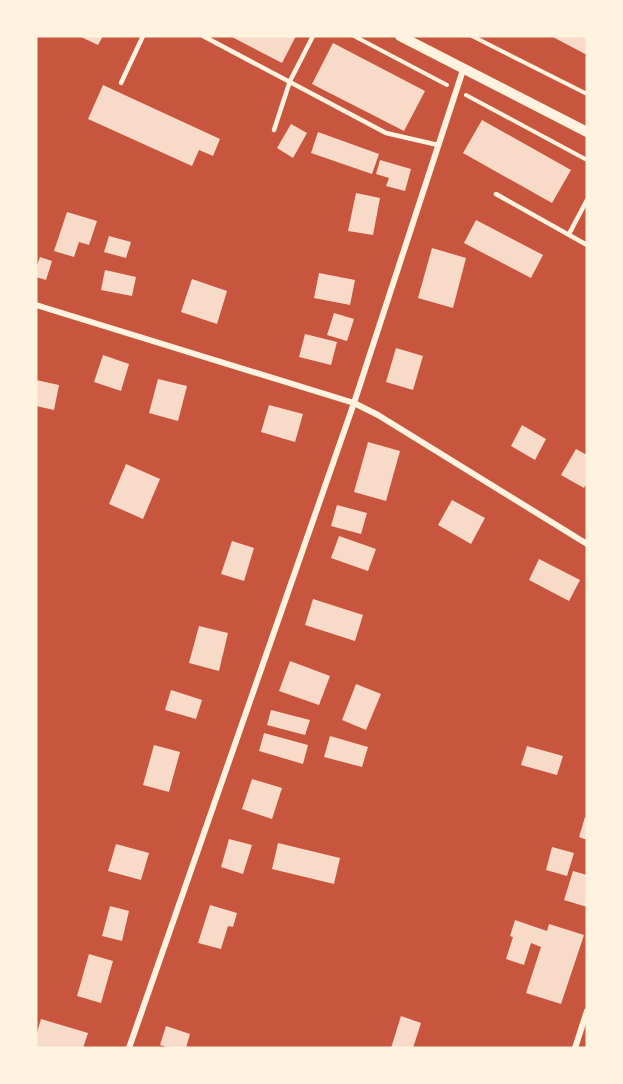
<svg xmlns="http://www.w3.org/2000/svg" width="623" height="1084" viewBox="0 0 623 1084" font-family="Helvetica,sans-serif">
<rect width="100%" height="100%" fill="#c8553d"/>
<g fill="#f7dbc8">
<polygon points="79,36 103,36 98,45"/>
<polygon points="230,36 296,36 282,63"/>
<polygon points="551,36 587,36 587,55"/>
<polygon points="333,43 425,91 404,131 312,84"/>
<polygon points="103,85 220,139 213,156 199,150 192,166 88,119"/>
<polygon points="482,120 571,170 552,203 463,153"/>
<polygon points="291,124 307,133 293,158 277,148"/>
<polygon points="318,132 379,154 372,174 311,153"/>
<polygon points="380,160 411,169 405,191 386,186 389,178 376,174"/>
<polygon points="356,193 380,198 373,235 348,231"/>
<polygon points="67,212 97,221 89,245 79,242 74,257 54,251"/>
<polygon points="476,220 543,255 531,278 464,243"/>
<polygon points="109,236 131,242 126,258 104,252"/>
<polygon points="432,248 466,258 453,308 418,298"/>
<polygon points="40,257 52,261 46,280 36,277 36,268"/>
<polygon points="105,270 136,277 132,296 101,290"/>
<polygon points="319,273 355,280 350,305 314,298"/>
<polygon points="192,279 227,291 217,324 181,312"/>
<polygon points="334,313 354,319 347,341 327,335"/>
<polygon points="305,334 337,342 331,365 299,357"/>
<polygon points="396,348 423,356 413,390 386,382"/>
<polygon points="103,355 129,364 121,391 94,382"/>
<polygon points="158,379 187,386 178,421 149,413"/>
<polygon points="36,380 59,385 54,410 36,406"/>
<polygon points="269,405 303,414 295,442 261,432"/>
<polygon points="522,425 546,439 535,460 511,446"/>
<polygon points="368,442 400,451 386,501 354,492"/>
<polygon points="576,449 587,455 587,483 584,488 561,475"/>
<polygon points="126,464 160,479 143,519 109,504"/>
<polygon points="452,500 485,518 471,544 438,525"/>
<polygon points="337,505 367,513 361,534 331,526"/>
<polygon points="339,536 376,549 368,571 331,558"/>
<polygon points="232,541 254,548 244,581 221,574"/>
<polygon points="539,559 580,580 569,601 529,580"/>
<polygon points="313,599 363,615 355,641 305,625"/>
<polygon points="199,626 228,633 219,671 189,663"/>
<polygon points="290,661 330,676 319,705 279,691"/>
<polygon points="356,684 381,694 366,730 342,720"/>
<polygon points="171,690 202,700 196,719 165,710"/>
<polygon points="271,710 310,720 305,735 267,725"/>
<polygon points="264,733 308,745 303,764 259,751"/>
<polygon points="330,736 368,747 362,767 324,757"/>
<polygon points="154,745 180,752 169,792 143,785"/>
<polygon points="527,746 563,756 557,775 521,765"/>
<polygon points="252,779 282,788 272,819 242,809"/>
<polygon points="585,817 587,818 587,840 579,837"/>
<polygon points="229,839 252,845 243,874 221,867"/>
<polygon points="278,843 340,858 334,884 272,869"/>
<polygon points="116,844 149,853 141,880 108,871"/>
<polygon points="552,847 574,853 567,876 546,870"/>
<polygon points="573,871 587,875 587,907 564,900"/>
<polygon points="210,905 237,913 233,927 228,926 221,949 198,943"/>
<polygon points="110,906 129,911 122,941 102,936"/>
<polygon points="515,920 547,931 549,924 584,935 561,1004 526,993 541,947 531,943 524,965 506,959 513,937 510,936"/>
<polygon points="89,954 113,961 101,1003 77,996"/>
<polygon points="401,1016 421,1023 413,1048 391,1048"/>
<polygon points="41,1019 88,1033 83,1048 36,1047 36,1036"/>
<polygon points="166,1026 190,1034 186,1048 171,1048 160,1045"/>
</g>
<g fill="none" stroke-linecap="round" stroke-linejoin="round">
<g stroke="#fff3e0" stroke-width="4">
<polyline points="354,36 447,85"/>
<polyline points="472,36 587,94"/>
<polyline points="466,95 587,160"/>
</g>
<g stroke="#fff3e0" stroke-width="4.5">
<polyline points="203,36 386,133 438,145"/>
<polyline points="121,83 143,36"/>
<polyline points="274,130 290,81 313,36"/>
<polyline points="496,194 587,245"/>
<polyline points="569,234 587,200"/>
</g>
<g stroke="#fff3e0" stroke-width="6">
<polyline points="36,305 354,403 378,415 587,544"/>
<polyline points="129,1048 354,403 463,70"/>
<polyline points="575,1048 587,1011"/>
</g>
<polyline stroke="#fff3e0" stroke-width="10" points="400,36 587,132"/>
</g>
<rect width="623" height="1084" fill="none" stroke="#fff3e0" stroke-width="75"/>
</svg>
